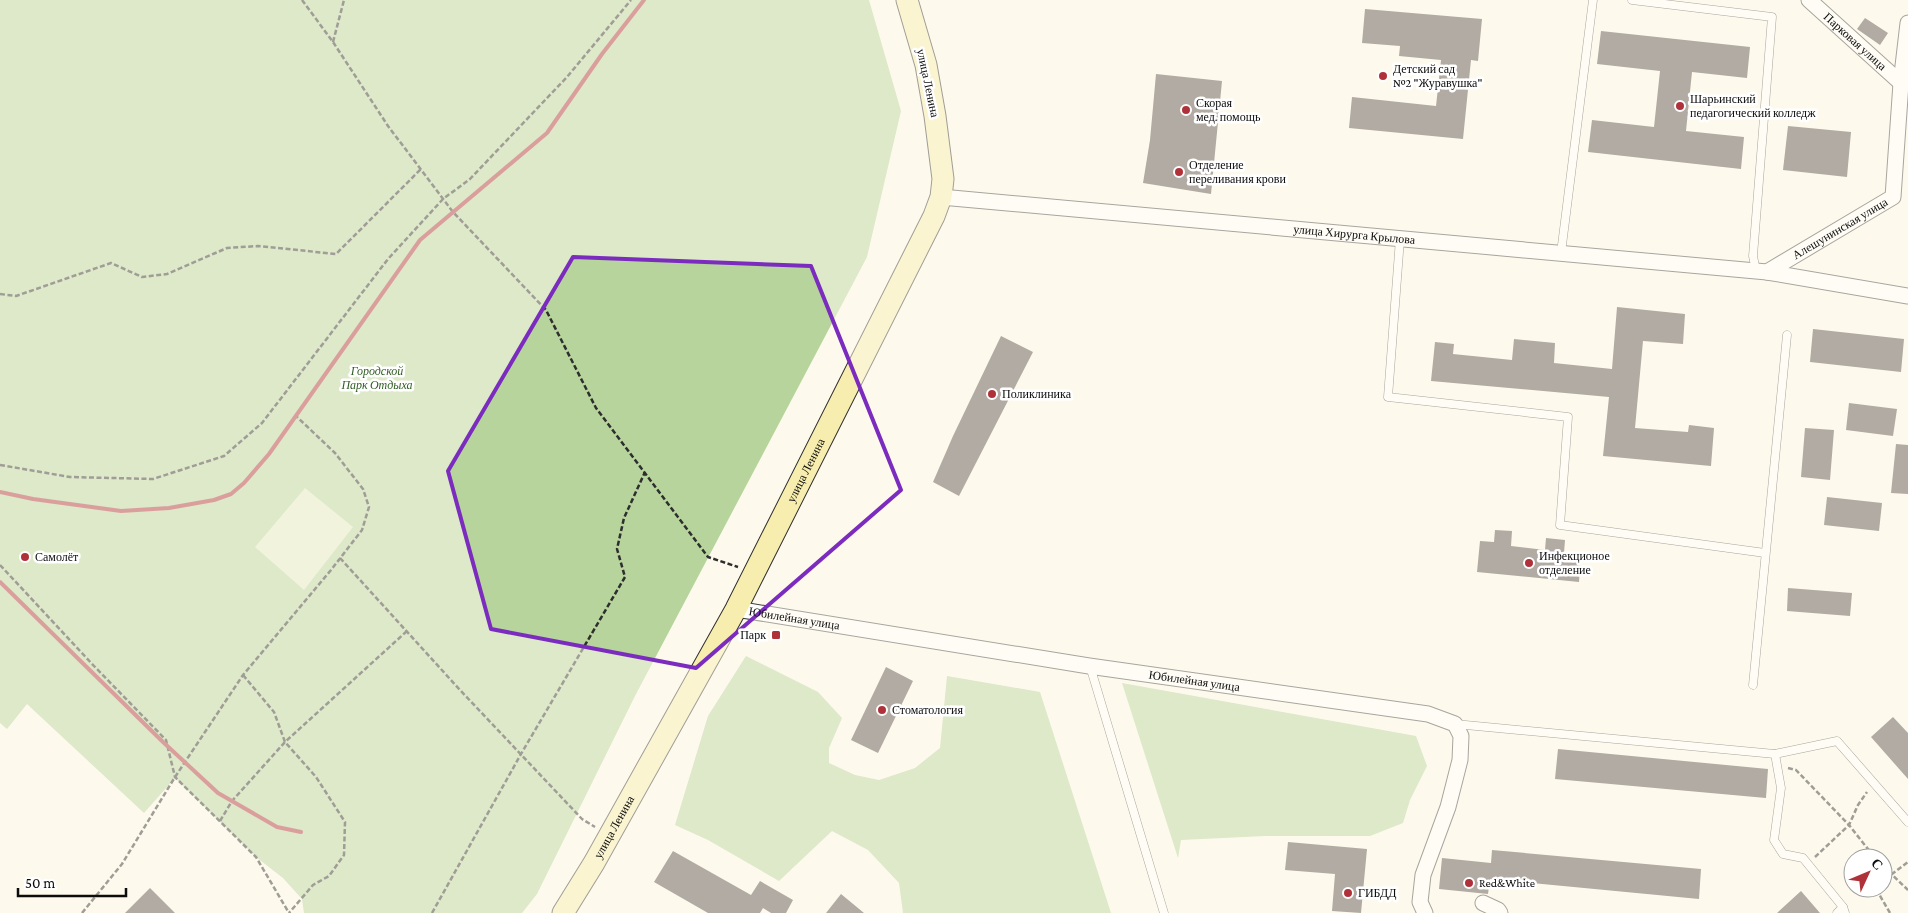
<svg xmlns="http://www.w3.org/2000/svg" width="1908" height="913" viewBox="0 0 1908 913" font-family="'Crimson Pro',serif">
<rect width="100%" height="100%" fill="#fdfaed"/>
<g fill="#b6d49b">
<polygon points="0,0 869,0 901,111 867,257 635,696 537,894 522,913 304,913 302,899 283,878 256,857 175,778 144,813 27,704 7,729 0,723"/>
<polygon points="746,656 818,692 842,718 829,748 829,763 855,775 879,780 915,768 940,748 947,676 1040,692 1111,913 903,913 899,883 868,850 832,831 779,881 708,840 675,825 708,716"/>
<polygon points="1122,683 1416,736 1427,766 1410,800 1403,823 1370,836 1265,836 1181,840 1178,858"/>
</g>
<polygon fill="#e2eccb" points="305,488 353,527 304,590 255,547"/>
<g fill="#544d4a">
<polygon points="1365,9 1482,19 1478,61 1471,60 1463,139 1349,128 1352,97 1436,106 1441,60 1399,56 1400,46 1362,43"/>
<polygon points="1865,18 1888,33 1880,45 1857,29"/>
<polygon points="1601,31 1750,47 1747,78 1692,72 1686,131 1744,137 1741,169 1588,152 1592,120 1654,127 1660,71 1597,64"/>
<polygon points="1156,74 1222,81 1211,194 1143,183 1150,140"/>
<polygon points="1788,126 1851,132 1847,177 1783,170"/>
<polygon points="1617,307 1685,314 1683,344 1643,341 1635,428 1688,432 1689,425 1714,428 1711,466 1603,456 1609,397 1431,381 1435,342 1454,344 1453,354 1512,360 1514,339 1555,343 1554,363 1612,369"/>
<polygon points="1813,329 1904,339 1901,372 1810,362"/>
<polygon points="1001,336 1033,352 959,496 933,482 953,436"/>
<polygon points="1849,403 1897,409 1893,436 1846,430"/>
<polygon points="1805,428 1834,430 1830,480 1801,477"/>
<polygon points="1896,444 1908,445 1908,494 1891,493"/>
<polygon points="1827,497 1882,503 1879,531 1824,525"/>
<polygon points="1495,530 1512,531 1511,546 1545,550 1546,538 1565,540 1564,553 1581,555 1579,582 1477,572 1480,541 1494,542"/>
<polygon points="1788,588 1852,593 1850,616 1787,611"/>
<polygon points="886,667 913,681 878,753 851,740"/>
<polygon points="1893,717 1908,733 1908,779 1871,737"/>
<polygon points="1558,749 1768,769 1766,798 1555,779"/>
<polygon points="1288,842 1367,849 1361,913 1332,911 1335,874 1285,870"/>
<polygon points="1492,850 1701,869 1699,899 1490,879 1488,894 1439,889 1442,858 1491,863"/>
<polygon points="673,851 751,895 760,881 793,900 786,913 771,913 763,908 760,913 708,913 654,882"/>
<polygon points="150,888 175,913 125,913"/>
<polygon points="1801,891 1820,913 1777,913"/>
<polygon points="841,894 864,913 826,913"/>
</g>
<g fill="none" stroke-linecap="round" stroke-linejoin="round">
<defs>
<g id="lane">
<polyline points="1632,0 1772,17 1753,256 1756,271"/>
<polyline points="1400,239 1388,397 1568,417 1560,525 1765,553"/>
<polyline points="1561,253 1593,0"/>
<polyline points="1090,666 1164,913"/>
<polyline points="1753,685 1787,335"/>
<polyline points="1455,724 1775,754 1781,788 1774,840 1783,854 1803,858 1843,907"/>
<polyline points="1775,754 1837,741 1908,822"/>
<polyline points="1837,913 1843,907 1845,913"/>
</g>
<g id="street">
<path id="s1" d="M1809,0l92,83"/>
<path id="s2" d="M941,197l826,75 141,24"/>
<path id="s3" d="M1767,272l126,-75 8,-114 7,-60"/>
<path id="s4" d="M736,609l353,57 339,48 27,10 6,12 -1,24 -12,47 -25,68 -3,27 5,11"/>
<polyline points="1483,903 1498,910 1500,913"/>
</g>
<g id="secondary">
<path id="s5" d="M563,913l31,-50 142,-254 198,-393 7,-19 2,-18 -8,-63 -9,-51 -19,-65"/>
</g>
</defs>
<use href="#lane" stroke="#3f3f3f" stroke-width="9"/>
<use href="#street" stroke="#3f3f3f" stroke-width="17"/>
<use href="#secondary" stroke="#2e2e2e" stroke-width="23"/>
<g stroke="#2e2e2e" stroke-width="2.5" stroke-dasharray="5 2.5" stroke-linecap="butt">
<polyline points="302,0 333,42 388,126 453,212 546,310 596,408 708,557 738,567"/>
<polyline points="333,42 344,0"/>
<polyline points="0,294 16,296 111,263 142,277 167,274 227,248 258,246 336,254 421,169"/>
<polyline points="0,465 70,477 153,479 224,456 262,423 388,259 443,199 470,179 567,77 631,0"/>
<polyline points="340,558 460,690 582,819 595,827"/>
<polyline points="0,565 94,666 166,740 175,777 256,857 289,913"/>
<polyline points="243,675 274,712 285,742 316,777 345,822 344,855 329,876 313,885 289,913"/>
<polyline points="1788,768 1796,770 1849,825 1875,858"/>
<polyline points="220,821 232,801 285,742 407,631"/>
<polyline points="1815,857 1849,825 1858,805 1867,792"/>
<polyline points="1883,866 1908,890"/>
<polyline points="82,913 122,864 175,777 243,675 331,570 362,530 369,507 363,489 335,453 296,416"/>
<polyline points="432,913 521,754 625,577 617,549 624,518 645,472"/>
<polyline points="1890,913 1879,894 1892,874 1908,862"/>
</g>
<use href="#lane" stroke="#fff" stroke-width="8"/>
<use href="#street" stroke="#fff" stroke-width="15"/>
<use href="#secondary" stroke="#f7edae" stroke-width="21"/>
<g stroke="#af323b" stroke-width="4">
<polyline points="0,492 33,499 121,511 169,508 214,500 231,494 244,483 269,454 420,240 547,133 602,54 644,0"/>
<polyline points="0,582 163,742 218,793 277,827 301,832"/>
</g>
</g>
<path d="M0 0H1908V913H0ZM573,257l238,9 90,224 -205,178 -205,-39 -43,-158z" fill="#fdfaed" fill-opacity=".55" fill-rule="evenodd"/>
<path fill="none" stroke="#7b2cbf" stroke-width="4" stroke-linejoin="round" d="M573,257l238,9 90,224 -205,178 -205,-39 -43,-158z"/>
<g fill="#af323b" stroke="#fff" stroke-width="2">
<circle cx="1383" cy="76" r="5"/>
<circle cx="1680" cy="106" r="5"/>
<circle cx="1186" cy="110" r="5"/>
<circle cx="1179" cy="172" r="5"/>
<circle cx="992" cy="394" r="5"/>
<circle cx="25" cy="557" r="5"/>
<circle cx="1529" cy="563" r="5"/>
<rect x="771" y="630" width="10" height="10" rx="2.5"/>
<circle cx="882" cy="710" r="5"/>
<circle cx="1469" cy="883" r="5"/>
<circle cx="1348" cy="893" r="5"/>
</g>
<g text-anchor="middle" dominant-baseline="central" stroke-width="5" stroke-linejoin="round" paint-order="stroke">
<g font-size="12" fill="#0c0c0c" stroke="#fff">
<text stroke="none"><textPath href="#s1" startOffset="62">Парковая улица</textPath></text>
<text transform="translate(928 83) rotate(78)">улица Ленина</text>
<text stroke="none"><textPath href="#s3" startOffset="85">Алешунинская улица</textPath></text>
<text stroke="none"><textPath href="#s2" startOffset="415">улица Хирурга Крылова</textPath></text>
<text stroke="none"><textPath href="#s5" startOffset="505">улица Ленина</textPath></text>
<text stroke="none"><textPath href="#s4" startOffset="59">Юбилейная улица</textPath></text>
<text stroke="none"><textPath href="#s4" startOffset="464">Юбилейная улица</textPath></text>
<text stroke="none"><textPath href="#s5" startOffset="100">улица Ленина</textPath></text>
</g>
<g font-size="12" fill="#0c0c0c" stroke="#fff" text-anchor="start">
<text x="1393" y="69">Детский сад<tspan x="1393" dy="14">№2 "Журавушка"</tspan></text>
<text x="1690" y="99">Шарьинский<tspan x="1690" dy="14">педагогический колледж</tspan></text>
<text x="1196" y="103">Скорая<tspan x="1196" dy="14">мед. помощь</tspan></text>
<text x="1189" y="165">Отделение<tspan x="1189" dy="14">переливания крови</tspan></text>
<text x="1002" y="394">Поликлиника</text>
<text x="1539" y="556">Инфекционое<tspan x="1539" dy="14">отделение</tspan></text>
<text x="35" y="557">Самолёт</text>
<text x="766" y="635" text-anchor="end">Парк</text>
<text x="892" y="710">Стоматология</text>
<text x="1479" y="883">Red&amp;White</text>
<text x="1358" y="893">ГИБДД</text>
</g>
<g font-size="12" font-style="italic" fill="#315e23" stroke="#fff">
<text x="377" y="371">Городской<tspan x="377" dy="14">Парк Отдыха</tspan></text>
</g>
</g>
<g transform="translate(1868 873) rotate(46)"><circle r="24" fill="#ffffff" stroke="#9e9e9e"/>
<path d="M0-4L9 19L0 12L-9 19Z" fill="#af323b"/>
<text y="-8" font-size="14" font-weight="bold" text-anchor="middle" fill="#0c0c0c">С</text>
</g>
<path d="M18 888v8h108v-8" fill="none" stroke="#0c0c0c" stroke-width="2.5"/>
<text x="25" y="888" font-size="15" fill="#0c0c0c" stroke="#ffffff" stroke-width="4" paint-order="stroke">50 m</text>
</svg>
